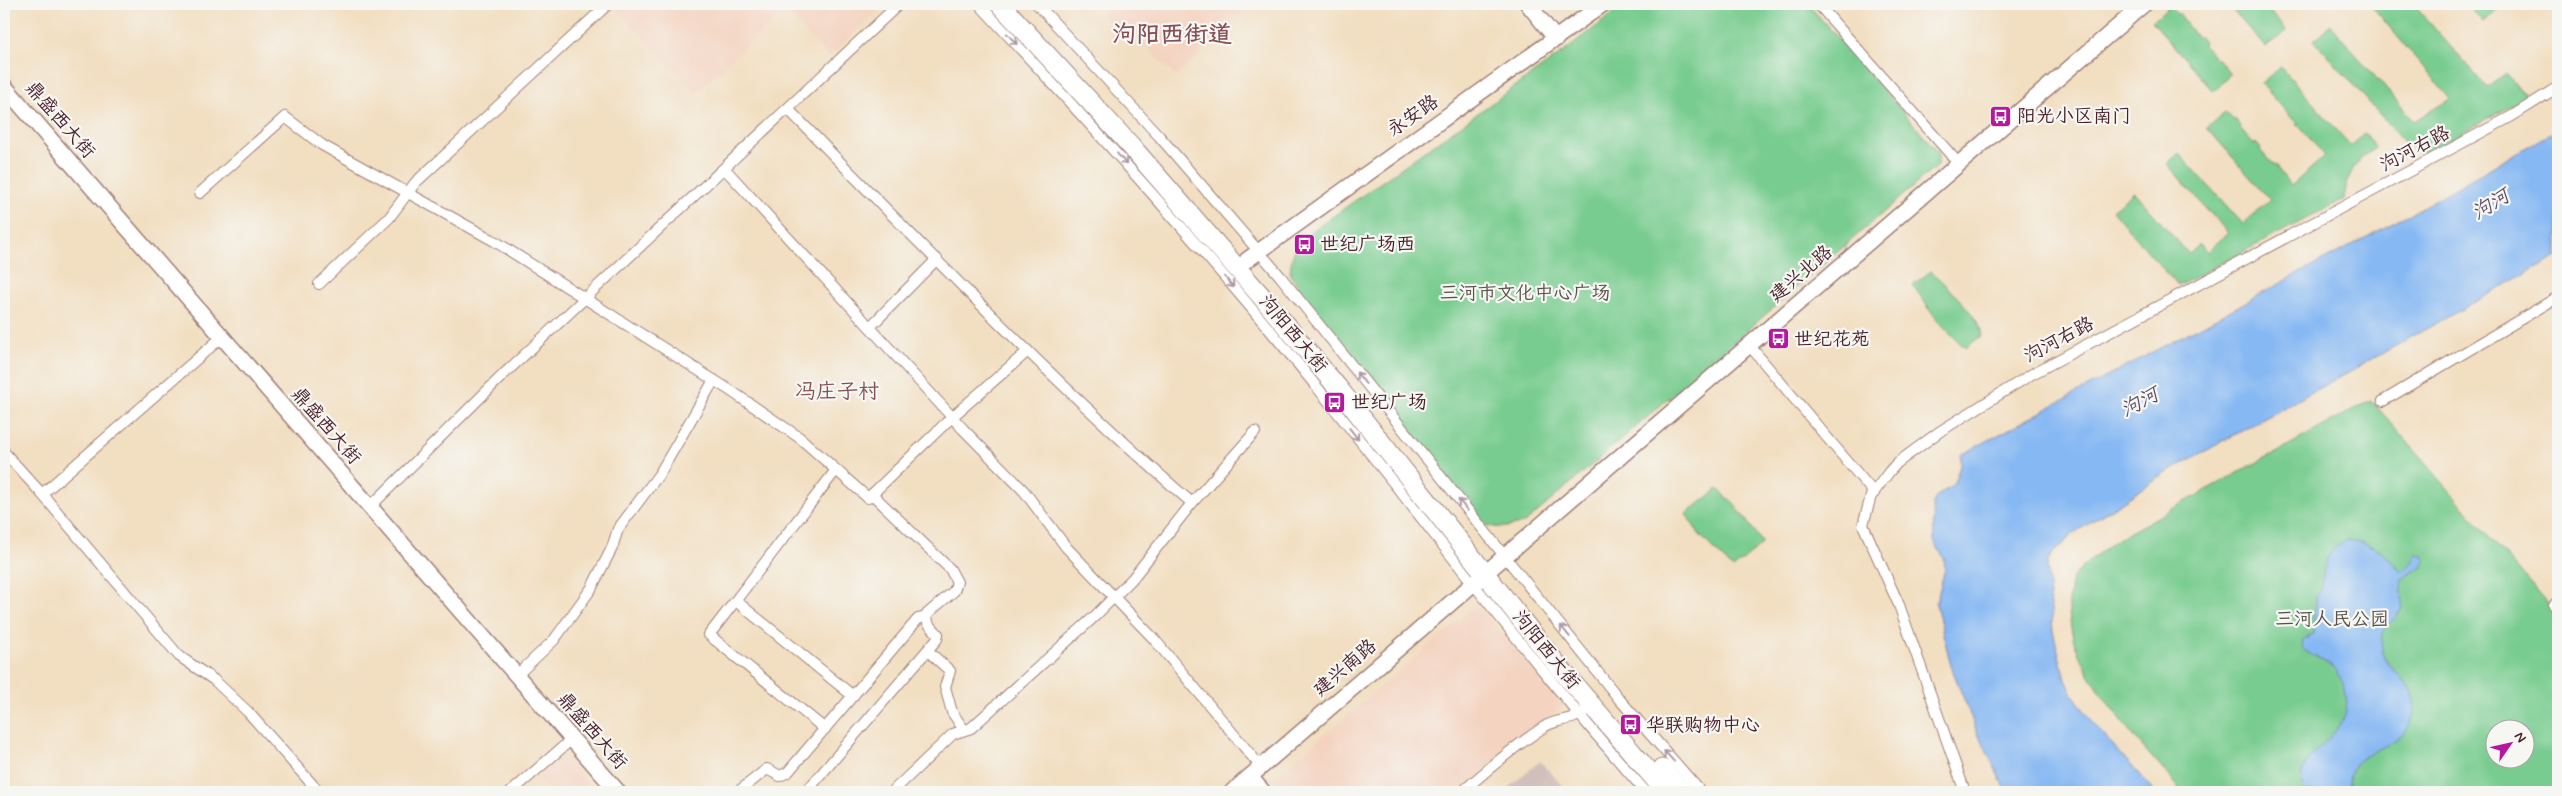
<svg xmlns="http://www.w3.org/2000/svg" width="2562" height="796" viewBox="0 0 2562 796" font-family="Mynerve,'LXGW WenKai TC',sans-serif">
<rect width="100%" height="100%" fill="#f6f6f2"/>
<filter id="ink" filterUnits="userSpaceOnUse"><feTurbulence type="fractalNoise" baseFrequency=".02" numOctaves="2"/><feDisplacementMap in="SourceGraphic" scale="10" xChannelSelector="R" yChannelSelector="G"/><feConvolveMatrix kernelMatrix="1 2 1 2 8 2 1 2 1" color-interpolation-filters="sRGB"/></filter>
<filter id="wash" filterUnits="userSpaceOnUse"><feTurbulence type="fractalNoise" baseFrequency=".0096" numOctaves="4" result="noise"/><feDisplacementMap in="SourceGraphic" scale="20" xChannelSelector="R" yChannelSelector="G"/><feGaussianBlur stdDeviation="1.12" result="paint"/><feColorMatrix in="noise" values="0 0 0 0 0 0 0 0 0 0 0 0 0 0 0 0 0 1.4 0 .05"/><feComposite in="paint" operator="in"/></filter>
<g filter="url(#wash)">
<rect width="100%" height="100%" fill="#f2dec0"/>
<g fill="#f4d3c0">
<polygon points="619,4 886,4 829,57 784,10 696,93 615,8"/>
<polygon points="1114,4 1252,4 1176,77 1130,29 1122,36 1102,15"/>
<polygon points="1477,605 1563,706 1457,792 1283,792 1272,779"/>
<polygon points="563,754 596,792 550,792 536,776"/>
</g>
<polygon fill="#d0c0bc" points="1540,761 1568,792 1504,792"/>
<g fill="#78cc8f" stroke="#61765d" fill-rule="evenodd">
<path d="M1625,4h183l130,148v13l-412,357c-15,5 -28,8 -43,2l-193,-249c1,-17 3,-26 14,-38l261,-186z"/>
<polygon points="2227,4 2263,4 2287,31 2265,47"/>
<polygon points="2370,4 2413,4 2487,88 2506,73 2527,97 2424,154 2405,143 2314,40 2330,25 2414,121 2450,99"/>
<polygon points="2467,4 2504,4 2483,22"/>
<polygon points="2169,6 2177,14 2178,13 2197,38 2199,36 2204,42 2203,44 2217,60 2218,58 2230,75 2213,91 2152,21"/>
<path d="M2281,67l70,79 13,-12 12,13c-21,14 -29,27 -32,52l-166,87 -66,-76 22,-18 55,62 11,-10 7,8 21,-19 -61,-69 12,-11 64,71 27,-24 -63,-72 19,-16 7,8 2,-1 6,7 -1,2 14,16 2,-1 5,6 -1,1 14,16 1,-1 16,21 34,-30 -64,-73z"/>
<path d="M1931,271c11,11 55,51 50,65l-16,12 -27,-27 -24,-34v-3z"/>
<path d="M2371,400l184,212 3,-1v181h-375c-33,-36 -91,-100 -107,-145 -8,-22 -9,-47 -4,-69l18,-18 31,-23zM2494,728h30v30h-30z"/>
<polygon points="1718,489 1736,506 1762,542 1761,545 1733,569 1699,534 1686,514"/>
</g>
<g fill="#86b8f3" stroke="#686c8f">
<polygon points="2558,129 2558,256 2173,469 2074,533 2053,553 2047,563 2053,631 2064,675 2072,693 2093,723 2155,792 2007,792 1976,730 1951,666 1936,604 1945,569 1944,558 1934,541 1933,503 1937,496 1953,485 1960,466 1961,455 2419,209"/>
<path d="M2346,540l15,2 19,8 20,20c10,0 13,-9 16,-17l6,1 4,5 -2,6 -22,14c-2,9 2,18 0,27 -5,18 -25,18 -20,43 6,29 42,33 30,71 -13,38 -67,21 -63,72h-45c-16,-41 50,-52 42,-96 -1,-8 -4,-17 -9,-25 -9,-12 -26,-13 -35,-23l1,-9h5v-4l5,-1 2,-35 7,-11c1,-20 3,-37 24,-48z"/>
</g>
</g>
<g filter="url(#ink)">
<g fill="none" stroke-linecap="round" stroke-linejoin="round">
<defs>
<g id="street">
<path d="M979,4c119,128 236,257 346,393 107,132 208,268 321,395"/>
<polyline points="1037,4 1159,136 1280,276 1620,700 1701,792"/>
<polyline points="1818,4 1959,164"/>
<path d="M788,109c132,134 262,271 404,394"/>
<polyline points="725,169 963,429 1024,491 1066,547 1154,639 1261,767"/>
<polyline points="200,193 285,117 322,145 496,242 731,391 800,438 868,498 952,417 1028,351"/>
<polyline points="319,284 389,218 415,183 608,4"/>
<polyline points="870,327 937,259"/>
<polyline points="1749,345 1874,493"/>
<polyline points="2383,401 2558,297"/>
<polyline points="4,452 42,494 179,656 214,680 248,712 319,792"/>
<polyline points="42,494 222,337"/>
<polyline points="370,507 504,374 899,4"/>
<polyline points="736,601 853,696"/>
<polyline points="2554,605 2558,601"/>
<polyline points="928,651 950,671 945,687 952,712 964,730"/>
<polyline points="517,675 554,640 591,589 612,548 618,529 660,473 714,380"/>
<polyline points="825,729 709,635 836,470"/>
<polyline points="511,792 572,739"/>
<polyline points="738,792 767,769 780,776 788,772 918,619 926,617"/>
<polyline points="806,792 937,639 938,634 928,623 927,614 954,591 957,582 950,569 872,494"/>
<polyline points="897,792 895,789 953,734 971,728 1094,617 1132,579 1192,503 1255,432"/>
<path d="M1462,792c26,-23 53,-46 82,-65 13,-9 28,-5 39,-15"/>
<polyline points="1965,792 1899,605 1863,525 1871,496 1889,472 1897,463 1939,432 2032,374 2512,116 2558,87"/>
</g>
<g id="secondary">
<polyline points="1528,4 1556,39"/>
<polyline points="4,86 618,792"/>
<polyline points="1247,260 1603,4"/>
<polyline points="1250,777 1263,792"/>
<polyline points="1232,792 2144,4"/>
</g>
<g id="highway">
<polyline points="1000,4 1130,145 1262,297 1338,388 1558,666 1666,792"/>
<polyline points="1662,769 1682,792"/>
</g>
</defs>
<use href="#street" stroke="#9e7e76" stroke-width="12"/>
<use href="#secondary" stroke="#9e7e76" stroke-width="18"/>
<use href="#highway" stroke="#9e7e76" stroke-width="21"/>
<use href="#street" stroke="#fff" stroke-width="10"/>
<use href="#secondary" stroke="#fff" stroke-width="15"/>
<use href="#highway" stroke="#fff" stroke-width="19"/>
</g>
<defs><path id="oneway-shaft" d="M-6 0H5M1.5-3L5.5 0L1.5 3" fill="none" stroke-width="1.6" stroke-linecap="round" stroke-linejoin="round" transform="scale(1.25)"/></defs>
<g stroke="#ae9aa0">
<use href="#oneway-shaft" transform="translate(1012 39) rotate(47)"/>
<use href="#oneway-shaft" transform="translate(1122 159) rotate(49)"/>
<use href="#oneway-shaft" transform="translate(1229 282) rotate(49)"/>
<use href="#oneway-shaft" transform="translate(1361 378) rotate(-128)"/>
<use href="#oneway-shaft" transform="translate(1354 434) rotate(52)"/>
<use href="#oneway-shaft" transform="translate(1463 505) rotate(-129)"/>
<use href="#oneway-shaft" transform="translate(1565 631) rotate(-129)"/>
<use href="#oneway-shaft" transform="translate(1669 756) rotate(-132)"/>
</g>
</g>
<defs>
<symbol id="bus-square" viewBox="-11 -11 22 22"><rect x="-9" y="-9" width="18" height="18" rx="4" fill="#b5179e" stroke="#f6f6f2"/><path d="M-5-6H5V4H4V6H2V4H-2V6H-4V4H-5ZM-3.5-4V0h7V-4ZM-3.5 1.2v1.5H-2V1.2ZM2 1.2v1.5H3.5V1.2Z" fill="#fff"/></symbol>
</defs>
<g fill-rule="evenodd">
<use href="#bus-square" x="1988" y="104" width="25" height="25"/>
<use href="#bus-square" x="1292" y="232" width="25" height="25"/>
<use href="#bus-square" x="1766" y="326" width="25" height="25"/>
<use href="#bus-square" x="1322" y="390" width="25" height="25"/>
<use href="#bus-square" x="1618" y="712" width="25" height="25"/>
</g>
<g text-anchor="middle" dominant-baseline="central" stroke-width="4.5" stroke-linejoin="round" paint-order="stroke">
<g font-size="19" fill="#4a1f2b" stroke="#f6f6f2">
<text transform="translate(1413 116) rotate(-35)">永安路</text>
<text transform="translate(60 120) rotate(49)">鼎盛西大街</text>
<text transform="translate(2415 149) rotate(-28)">泃河右路</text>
<text transform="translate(1801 274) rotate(-41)">建兴北路</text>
<text transform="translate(1293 334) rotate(50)">泃阳西大街</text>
<text transform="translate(2059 340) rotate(-28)">泃河右路</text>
<text transform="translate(326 426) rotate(49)">鼎盛西大街</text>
<text transform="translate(1546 650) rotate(51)">泃阳西大街</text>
<text transform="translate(1345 668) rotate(-41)">建兴南路</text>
<text transform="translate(592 731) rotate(49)">鼎盛西大街</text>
</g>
<g font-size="19" fill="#4a1f2b" stroke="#f6f6f2" text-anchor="start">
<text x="2017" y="116">阳光小区南门</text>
<text x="1320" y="244">世纪广场西</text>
<text x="1794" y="339">世纪花苑</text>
<text x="1351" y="402">世纪广场</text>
<text x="1646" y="725">华联购物中心</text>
</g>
<g font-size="19" fill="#585349" stroke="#f6f6f2">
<text x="1525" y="293">三河市文化中心广场</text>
<text x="2332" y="619">三河人民公园</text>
</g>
<g font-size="20" font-style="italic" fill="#5c4d67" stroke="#f6f6f2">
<text transform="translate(2491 205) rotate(-32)">泃河</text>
<text transform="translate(2140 403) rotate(-28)">泃河</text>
</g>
<g font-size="21" fill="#845056" stroke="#f6f6f2">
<text x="837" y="392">冯庄子村</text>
</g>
<g font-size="24" font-weight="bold" fill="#845056" stroke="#f6f6f2">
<text x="1172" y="35">泃阳西街道</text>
</g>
</g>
<rect width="2562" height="796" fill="none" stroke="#f6f6f2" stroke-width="20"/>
<g transform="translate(2510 744) rotate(56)"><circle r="24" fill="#f6f6f2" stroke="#b1a0a2"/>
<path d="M0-4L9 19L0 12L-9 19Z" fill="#b5179e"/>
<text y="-8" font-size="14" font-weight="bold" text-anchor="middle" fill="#4a1f2b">N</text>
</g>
</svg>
